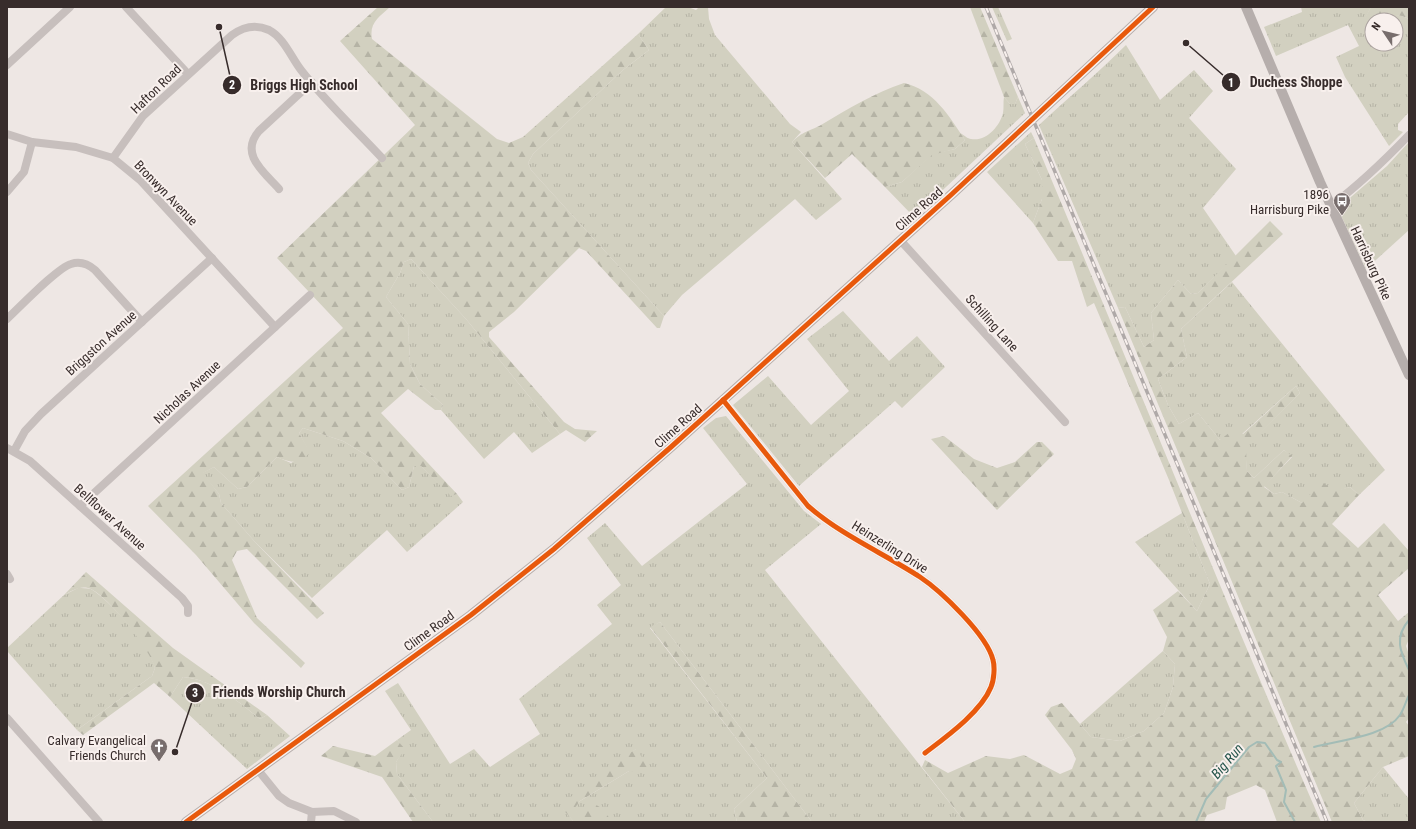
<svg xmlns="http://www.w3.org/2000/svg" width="1416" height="829" viewBox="0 0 1416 829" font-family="'Roboto Condensed',sans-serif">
<defs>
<pattern id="grass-tufts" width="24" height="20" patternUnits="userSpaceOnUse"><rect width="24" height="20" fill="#d2d0c0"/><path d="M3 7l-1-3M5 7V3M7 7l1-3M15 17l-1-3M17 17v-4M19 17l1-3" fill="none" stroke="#b5b3a5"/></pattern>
<pattern id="forest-firs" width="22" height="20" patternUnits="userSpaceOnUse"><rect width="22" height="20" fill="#d2d0c0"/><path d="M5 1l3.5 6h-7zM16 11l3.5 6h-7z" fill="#b5b3a5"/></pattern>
</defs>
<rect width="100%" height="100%" fill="#eee7e4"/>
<g fill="url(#grass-tufts)">
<polygon points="666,7 688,7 696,10 699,7 708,7 709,19 715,35 790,124 801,132 792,142 842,199 816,220 795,199 682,295 664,316 531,170 528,163 533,154 623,70 649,50 638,34"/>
<polygon points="992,7 998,7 1012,39 1007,41"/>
<path d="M1301,7h70l-8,16 2,6 7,-4v19h24v-24h-16c10,-6 18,-7 29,-1v93l-11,12v6l5,2 -14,14 -44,-69 -9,-20 23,-11 -11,-21 -72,31 -12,-29 38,-15z"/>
<path d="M1126,45l34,55 34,-30 19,21 -24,27 47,51 -33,39 33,48 -38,37 -7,1 -13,-14 -27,33 3,27 -10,7 -19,-40 -7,1 -79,-183c29,-27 59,-52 87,-80z"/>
<path d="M1004,97l6,7h5l3,-7 7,16 -111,104 -29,-30 17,-5 30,-28 23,-5 10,-9 -5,-7c4,2 8,6 11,6 15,3 29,-13 32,-26 1,-5 0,-11 1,-16z"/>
<polygon points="1031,132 1034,138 1025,144 1042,180 1042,199 1033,223 987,172"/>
<polygon points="1409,142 1409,230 1366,269 1339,211 1344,203 1387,166"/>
<polygon points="411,259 466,319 560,434 532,453 514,432 484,459 441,410 443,405 420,384 410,364 408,324 386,297 400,273 404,262"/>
<polygon points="1232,282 1385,470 1359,495 1350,487 1302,503 1282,492 1274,494 1264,486 1292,457 1284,450 1254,478 1247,471 1245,448 1300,393 1296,386 1242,434 1220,440 1198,413 1179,424 1168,405 1158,379 1187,357 1181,329"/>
<polygon points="843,311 889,361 917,336 945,367 902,408 895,401 799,486 733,405 768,376 811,425 849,391 807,339"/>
<polygon points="726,416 804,511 821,524 765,570 965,822 812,822 660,622 650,628 767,778 734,809 737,822 612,822 579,814 573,809 580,801 629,771 636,749 561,806 574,822 433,822 397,774 396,762 404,749 397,740 411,730 385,691 398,683 450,764 474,749 490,767 540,734 519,699 612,624 597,605 621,585 587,538 605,523 642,566 747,484 703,428 716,418"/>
<polygon points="303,428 343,441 371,458 402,490 409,487 414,466 421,466 451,495 457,494 463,502 407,552 387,530 312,598 255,542 221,503 219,494 202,473 214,467 238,489 247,487 277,457 291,463 309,452 299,433"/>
<polygon points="1182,513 1210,584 1197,611 1135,542"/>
<path d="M78,588c4,0 9,0 13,1 19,11 59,57 64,79l-3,8 -75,54 -70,-79v-3l57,-53z"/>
<polygon points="1163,651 1175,664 1173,687 1164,713 1144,731 1120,741 1091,737 1080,724"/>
<path d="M183,677c31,3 53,23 77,42l7,-4 23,21 -43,33 -77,-72z"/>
<polygon points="1383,767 1409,799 1409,822 1368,822 1363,820 1354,803"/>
</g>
<g fill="url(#forest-firs)">
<path d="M378,7h12c-11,10 -21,16 -18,32l125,100 12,4 14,-6 115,-103 11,16 -26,20 -90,84 -5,9 3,7 133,146 -4,12h-3l-71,-77 -7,-3 -65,64 -25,20v5l75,85 11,7 22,2 -12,11 -19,-12 -6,4 -94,-115 -55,-60 -7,3 -4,11 -14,24 22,27 2,40 10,20 23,21 -2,5h-6l-27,-21 -27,24 76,81 -6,2 -30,-30h-7l-5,21 -7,3 -31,-32 -28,-17 -40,-13 -4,5 11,19c-10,13 -20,11 -33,5l-30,30 -9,2 -24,-22 -11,6 16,21 2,9 34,39 69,71 -7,6 -70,-70 -10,2 -5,9 25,58 48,45 -4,5 -47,-45 -58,-68 -48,-49 195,-178 -66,-70 138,-133 -75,-84z"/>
<polygon points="970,7 980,7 1018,97 1015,104 1010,104 1004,97"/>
<path d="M1371,7h38v12c-17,-9 -21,1 -37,1v5l-7,4 -3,-6z"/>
<path d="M904,83c30,7 45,33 61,57l-10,9 -23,6 -30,27 -17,5 -33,-33 -27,24 -33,-36c11,-11 16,-10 29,-17 27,-16 53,-32 83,-42z"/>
<path d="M1034,138c96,228 188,457 287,684h-44l-12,-32 -9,-5 -29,12 -2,12 -18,6 -3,7h-239l-43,-55 3,-7 23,13 38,-17 24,3 14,-4 36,19 12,-5 4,-10 -4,-9 -27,-35 6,-8 11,-4 29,34 29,4 24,-10 20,-18 9,-26 2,-23 -12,-13 4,-14 -14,-27 25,-19 19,20 13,-27 -41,-104 -75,-177 -7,4 -15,-46h-14l-25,-38 9,-24v-19l-17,-36z"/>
<polygon points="1270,221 1283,234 1181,329 1187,357 1158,379 1168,405 1179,424 1198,413 1220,440 1235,428 1243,434 1296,386 1300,393 1246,448 1247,471 1254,478 1284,450 1292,456 1264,487 1274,494 1282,492 1302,503 1322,482 1335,491 1350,487 1359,495 1332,524 1358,548 1384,523 1409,551 1409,568 1378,595 1398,621 1409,612 1409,639 1406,646 1409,655 1409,718 1406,722 1409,726 1409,756 1383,767 1354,803 1363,820 1368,822 1332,822 1118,308 1125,307 1144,347 1154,340 1151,313 1178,280 1191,294 1198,293"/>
<polygon points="944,436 974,459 997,468 1015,462 1037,442 1042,442 1054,454 997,510 931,439"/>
<path d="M86,572l87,76 94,67 -7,4c-24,-19 -46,-39 -77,-42l-13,20 -16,-14 -71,52 -6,-5 75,-54 3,-8c-4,-18 -50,-76 -67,-80 -9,-2 -16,3 -24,7z"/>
<polygon points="660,622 812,822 737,822 734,809 767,778 650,627"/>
<polygon points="397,740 405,749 396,762 397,774 433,822 413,822 382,777 321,756 333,746 375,756"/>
<polygon points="636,749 648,766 646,772 629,771 580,801 574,809 580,814 593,803 603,809 612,822 574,822 560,806 606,768"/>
</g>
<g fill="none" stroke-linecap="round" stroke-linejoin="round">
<g stroke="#a3bcb6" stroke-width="2">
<path d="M1409,620c-15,17 -9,32 0,50"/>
<path d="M1314,747c25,-7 71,-10 86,-32 4,-6 6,-14 9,-20"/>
<polyline points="1196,822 1206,799 1249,747 1257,742 1265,743 1277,760 1281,762 1276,766 1286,790 1284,802 1295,822"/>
</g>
<g stroke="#c7bfbd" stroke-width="8">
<polyline points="126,7 188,74"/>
<polyline points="7,65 70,7"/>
<polyline points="7,134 32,142 76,147 113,158 141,181 275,327"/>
<path d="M113,158l30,-42 89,-81c11,-8 24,-11 37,-5 15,8 22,27 32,40 24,31 54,59 81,88"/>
<path d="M279,189c-15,-17 -40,-35 -20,-58l53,-49"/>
<polyline points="7,192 24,172 32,142"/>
<path d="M1331,206c29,-22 53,-45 78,-71"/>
<polyline points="901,241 1065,422"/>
<path d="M7,319c13,-12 50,-51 64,-55 9,-3 17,0 24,6l47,52"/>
<path d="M723,400l85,106c33,29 75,47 112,71 21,14 67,58 73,83 2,7 1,20 -2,27 -10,25 -45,50 -66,66"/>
<polyline points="7,448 30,461 182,598 188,606 188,613"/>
<polyline points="14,451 25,431 41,414 212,258"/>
<polyline points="80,506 310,295"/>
<polyline points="7,574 10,579"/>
<polyline points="7,718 99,822"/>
<polyline points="258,770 279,796 289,803 312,812 334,811 356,822"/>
<polyline points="311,822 312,812"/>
</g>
<g stroke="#b6aeac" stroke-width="10">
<polyline points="1246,7 1320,182 1409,375"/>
<polyline points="186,822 471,615 554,549 671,447 952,194 1153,7"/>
</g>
<defs>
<polyline id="rail" points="986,7 1327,822"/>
</defs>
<use href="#rail" stroke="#afa9a8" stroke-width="3.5"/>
<use href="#rail" stroke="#f8f0ed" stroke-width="2" stroke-dasharray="6" stroke-linecap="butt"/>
<defs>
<g id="cycleway">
<path d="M723,400l85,106c33,29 75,47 112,71 21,14 67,58 73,83 2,7 1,20 -2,27 -10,25 -45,50 -66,66"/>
<polyline points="186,822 471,615 554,549 671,447 952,194 1153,7"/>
</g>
</defs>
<use href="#cycleway" stroke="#f8f0ed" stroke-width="8"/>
<use href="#cycleway" stroke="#e8590c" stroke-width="5"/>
</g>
<defs>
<symbol id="bus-pin" viewBox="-11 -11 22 30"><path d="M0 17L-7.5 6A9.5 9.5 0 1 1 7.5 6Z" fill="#776d6c" stroke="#f8f0ed"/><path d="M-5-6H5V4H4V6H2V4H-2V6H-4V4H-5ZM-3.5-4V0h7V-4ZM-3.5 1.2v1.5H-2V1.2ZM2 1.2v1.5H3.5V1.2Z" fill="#fff"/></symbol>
<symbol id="church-pin" viewBox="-11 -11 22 30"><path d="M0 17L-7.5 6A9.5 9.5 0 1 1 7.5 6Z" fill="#776d6c" stroke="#f8f0ed"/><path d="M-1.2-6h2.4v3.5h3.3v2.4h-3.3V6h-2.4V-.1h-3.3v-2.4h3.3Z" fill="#fff"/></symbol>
</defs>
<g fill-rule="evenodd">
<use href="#bus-pin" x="1332" y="191" width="20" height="27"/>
<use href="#church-pin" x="149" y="737" width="20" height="27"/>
</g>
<g text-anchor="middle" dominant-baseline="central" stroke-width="4" stroke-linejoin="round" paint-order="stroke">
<g font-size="13" fill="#372c2b" stroke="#f8f0ed">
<text transform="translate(156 89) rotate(-44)">Hafton Road</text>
<text transform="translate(166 193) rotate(46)">Bronwyn Avenue</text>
<text transform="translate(919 209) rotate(-42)">Clime Road</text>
<text transform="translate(1371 263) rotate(65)">Harrisburg Pike</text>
<text transform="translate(992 323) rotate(48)">Schilling Lane</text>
<text transform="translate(101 343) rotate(-42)">Briggston Avenue</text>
<text transform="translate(187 392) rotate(-43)">Nicholas Avenue</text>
<text transform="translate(678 426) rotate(-42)">Clime Road</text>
<text transform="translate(110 517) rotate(42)">Bellflower Avenue</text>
<text transform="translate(890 547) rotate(32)">Heinzerling Drive</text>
<text transform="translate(429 631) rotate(-36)">Clime Road</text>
</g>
<g font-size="13" fill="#372c2b" stroke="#f8f0ed" text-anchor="end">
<text x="1329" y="194">1896<tspan x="1329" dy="15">Harrisburg Pike</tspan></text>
<text x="146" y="740">Calvary Evangelical<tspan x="146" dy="15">Friends Church</tspan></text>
</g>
<g font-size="14" font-style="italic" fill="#25544b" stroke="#f8f0ed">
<text transform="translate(1227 761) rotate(-49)">Big Run</text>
</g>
</g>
<path fill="none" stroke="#372c2b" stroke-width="1.5" d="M1186 43L1231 82M219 27L232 85M175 752L195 693"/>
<g fill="#372c2b" stroke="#f8f0ed" stroke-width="1.5">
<circle cx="1186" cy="43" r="4"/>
<circle cx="219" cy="27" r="4"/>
<circle cx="175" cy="752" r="4"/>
<circle cx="1231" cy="82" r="10"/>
<circle cx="232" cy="85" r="10"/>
<circle cx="195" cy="693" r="10"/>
</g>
<g font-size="12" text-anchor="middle" font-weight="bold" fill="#fff">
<text x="1231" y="87">1</text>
<text x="232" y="89">2</text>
<text x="195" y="697">3</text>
</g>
<g font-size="14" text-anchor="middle" font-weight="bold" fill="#372c2b" stroke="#f8f0ed" stroke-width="4" stroke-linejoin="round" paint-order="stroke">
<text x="1296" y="87">Duchess Shoppe</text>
<text x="304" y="90">Briggs High School</text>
<text x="279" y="697">Friends Worship Church</text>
</g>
<rect width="1416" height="829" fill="none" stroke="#372c2b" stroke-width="16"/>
<g transform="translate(1384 32) rotate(305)"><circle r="19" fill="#f8f0ed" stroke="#aba29f"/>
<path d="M0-3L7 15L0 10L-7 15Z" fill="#776d6c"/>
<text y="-6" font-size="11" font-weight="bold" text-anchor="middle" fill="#372c2b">N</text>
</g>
</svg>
